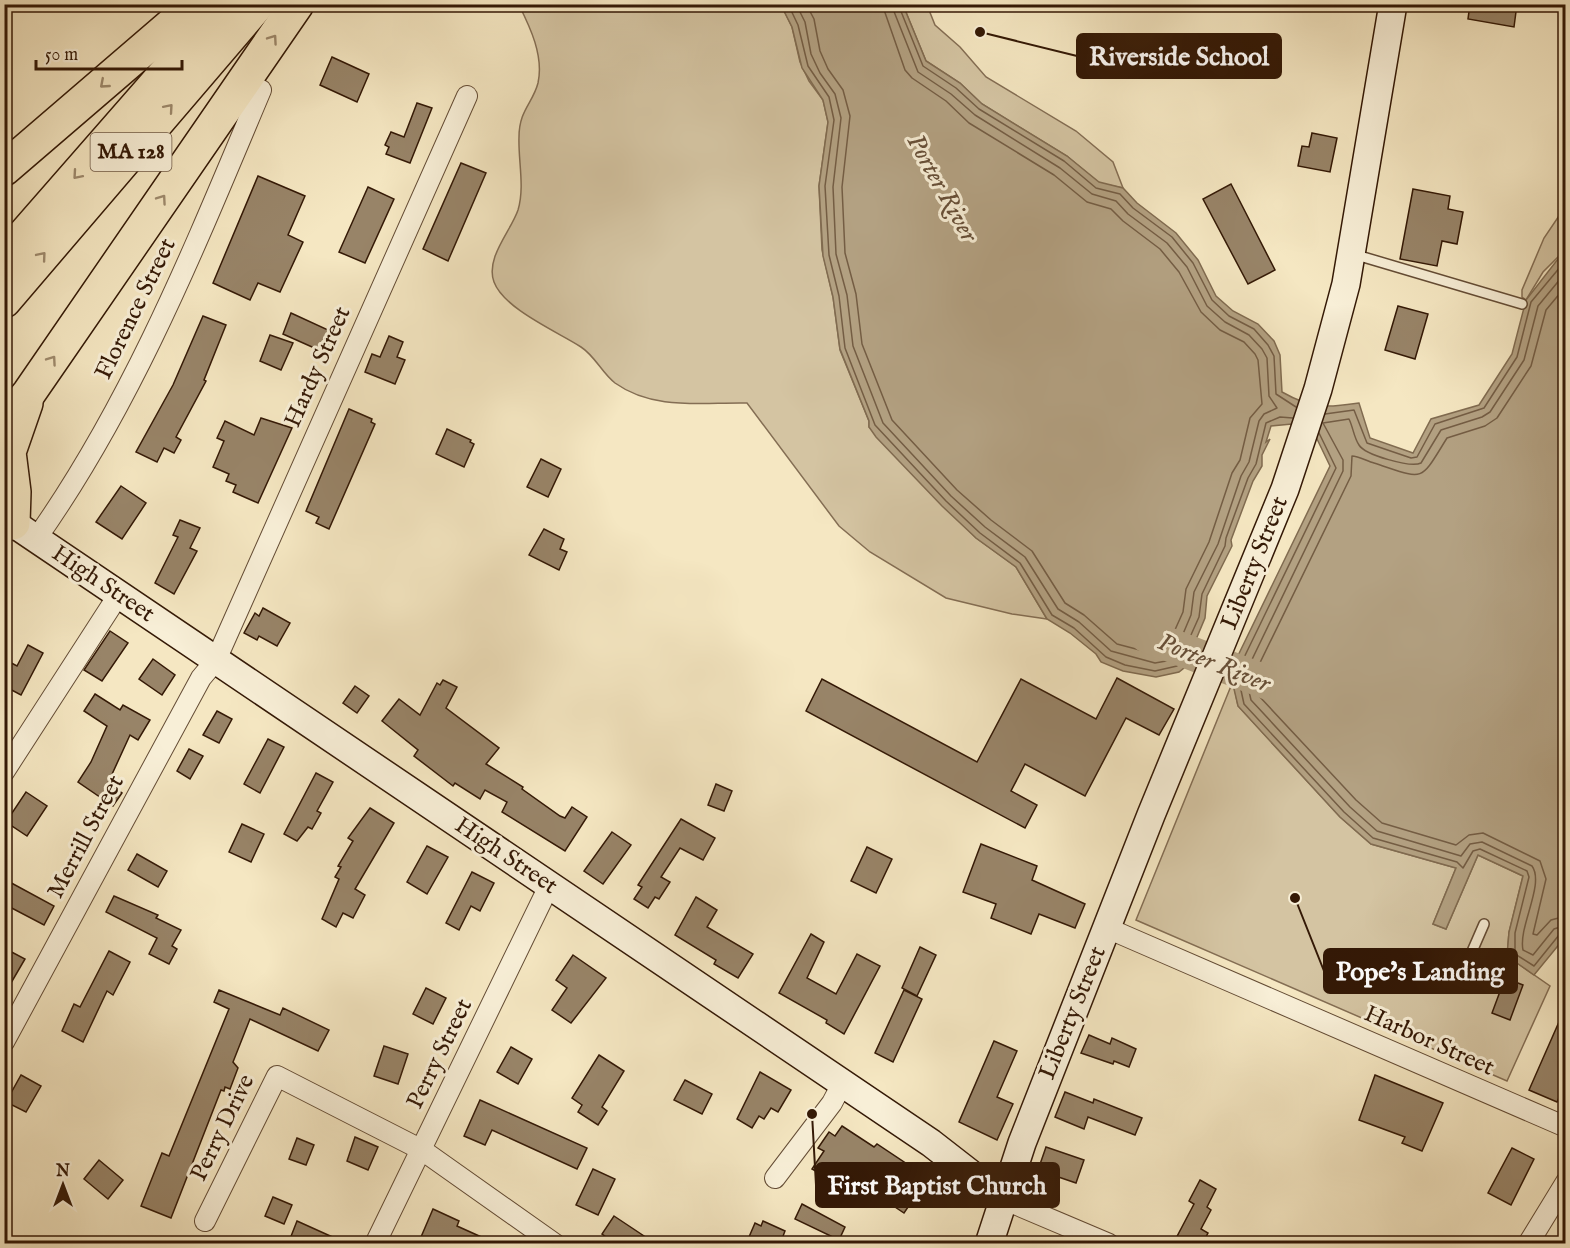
<svg xmlns="http://www.w3.org/2000/svg" width="1570" height="1248" viewBox="0 0 1570 1248" font-family="'IM FELL English',serif">
<rect width="100%" height="100%" fill="#f5e7c2"/>
<filter id="stains"><feTurbulence type="fractalNoise" baseFrequency=".00333" numOctaves="4"/><feColorMatrix values="0 0 0 0 .2 0 0 0 0 .09 0 0 0 0 .02 0 0 0 .5 -.17"/></filter>
<radialGradient id="worn" r=".72"><stop offset=".6" stop-color="#630" stop-opacity="0"/><stop offset="1" stop-color="#630" stop-opacity=".3"/></radialGradient>
<g fill="#d4c4a2" stroke="#846e54" stroke-width="1.5">
<path d="M519,5h262l11,22 8,35 9,19 14,19 5,22 -9,64 3,64 11,47 7,53 29,71v6l107,111 40,29 31,52 -35,-5 -66,-16 -76,-46 -31,-26 -92,-123c-44,-1 -93,8 -132,-20 -13,-10 -20,-27 -34,-36 -23,-15 -77,-38 -87,-65 -9,-24 17,-51 24,-72 7,-23 0,-50 1,-73 0,-27 14,-34 19,-54 6,-27 -8,-56 -19,-78z"/>
<polygon points="903,5 927,5 935,25 960,47 986,77 1076,131 1113,162 1123,188 1099,183 1067,156 982,104 960,83 926,61"/>
<polygon points="1565,207 1565,250 1543,272 1526,300 1522,297 1522,290 1544,238"/>
<polygon points="1233,681 1238,706 1340,817 1371,844 1456,868 1433,924 1446,929 1478,855 1523,876 1509,932 1507,956 1550,986 1507,1081 1136,920"/>
</g>
<path fill="#b3a182" stroke="#806b50" stroke-width="1.5" d="M781,5h122l23,56 34,22 22,21 85,52 32,26 24,6 14,15 39,30 22,27 18,36 17,15 25,13 16,17 6,14 2,37c30,17 44,16 77,11l11,35 43,15 18,-34 48,-14 33,-51 14,-54 39,-50 1,686 -32,39 -27,-19 2,-24 14,-56 -45,-21 -32,74 -13,-5 23,-56 -85,-24 -31,-27 -102,-111 -8,-34 100,-206 -13,-27 -25,-15 -21,2 -5,16 4,-3 -8,16v11l-9,15 -22,59 1,6 -25,50 -2,22 -21,50 -5,4 -23,5 -33,-6 -22,-9 -5,-8 -26,-21 -23,-14 -31,-52 -40,-29 -34,-32 -66,-69 -7,-10v-6l-29,-72 -7,-52 -10,-41 -4,-70 9,-64 -5,-22 -21,-32 -10,-41z"/>
<g fill="none" stroke-linecap="round" stroke-linejoin="round">
<g stroke="#745d44" stroke-width="1.5">
<polyline points="788,4 798,25 808,66 829,97 834,120 825,186 829,255 839,296 845,348 875,425 946,501 980,533 1020,563 1052,615 1074,628 1106,657 1125,665 1155,671 1177,666 1199,617 1202,594 1225,546 1226,538 1248,478 1256,464 1266,423 1280,417 1293,418"/>
<polyline points="796,4 805,22 811,54 820,73 835,94 841,118 833,187 836,254 847,295 853,346 883,423 951,496 985,527 1025,557 1058,609 1079,622 1111,651 1155,663 1172,660 1191,615 1194,592 1218,544 1241,476 1249,462 1259,421 1264,414 1277,408 1269,396 1267,358 1262,349 1249,335 1225,322 1207,306 1187,267 1167,243 1128,214 1116,201 1092,194 1060,168 975,115 951,94 918,72 891,4"/>
<polyline points="806,4 814,19 820,51 828,69 843,90 850,116 842,187 845,253 856,294 862,344 892,420 957,490 991,520 1032,551 1065,603 1084,615 1117,644 1155,654 1165,652 1183,612 1186,589 1209,542 1232,473 1240,460 1250,418 1262,404 1258,360 1255,354 1244,342 1220,330 1201,312 1179,272 1160,249 1123,221 1111,209 1087,202 1054,175 969,123 946,101 912,78 905,70 882,4"/>
<polyline points="898,4 923,66 956,88 979,109 1064,161 1096,188 1120,194 1133,208 1172,237 1193,263 1212,300 1229,316 1254,329 1268,345 1274,356 1276,394 1296,407"/>
<path d="M1566,272l-28,34 -14,54 -34,52 -8,5 -41,13 -20,33c-10,5 -56,-8 -62,-18 -5,-7 -6,-18 -10,-26l-26,4 20,37v11l-98,203 6,26 99,107 27,24 84,25 9,-12 12,-2 50,24c13,18 -14,61 -9,84l10,5 21,-26 12,-4"/>
<path d="M1566,286l-20,24 -15,56 -34,52 -12,8 -38,12c-28,45 -21,42 -73,25 -7,-2 -16,-7 -22,-7l-1,20 -97,199 5,21 97,104 26,23 74,22 13,-10 14,-2 57,28 6,18 -13,55 4,1 14,-15 15,-4"/>
<polyline points="1325,414 1354,410 1367,443 1411,458 1417,457 1435,424 1484,408 1517,357 1531,302 1566,260"/>
<polyline points="1319,433 1336,468 1237,672 1244,704 1344,812 1373,838 1457,862 1463,868 1473,851 1480,849 1527,871 1529,877 1515,933 1515,954 1534,966 1559,935 1566,933"/>
</g>
<polyline stroke="#b3a182" stroke-width="34" points="1147,636 1276,686"/>
</g>
<g fill="#988468" stroke="#341906" stroke-width="1.5">
<polygon points="1470,4 1517,4 1514,27 1468,19"/>
<polygon points="332,57 369,74 357,102 320,85"/>
<polygon points="417,103 432,108 410,163 386,154 389,147 385,145 391,132 404,137"/>
<polygon points="1312,133 1337,138 1330,172 1298,166 1302,146 1309,147"/>
<polygon points="461,163 486,173 448,261 423,249"/>
<polygon points="258,176 305,196 288,235 303,242 280,292 258,283 250,300 213,283"/>
<polygon points="1231,184 1275,270 1248,284 1203,199"/>
<polygon points="368,187 394,199 365,263 339,252"/>
<polygon points="1413,189 1450,196 1448,209 1463,212 1457,244 1442,241 1437,266 1400,259"/>
<polygon points="1398,306 1428,314 1415,359 1385,350"/>
<polygon points="291,313 339,335 330,355 283,334"/>
<polygon points="203,316 226,325 204,380 206,381 176,437 181,440 174,453 164,448 157,462 136,452 173,385"/>
<polygon points="270,335 293,343 281,370 260,361"/>
<polygon points="389,336 403,342 397,357 405,360 395,384 365,372 372,354 380,357"/>
<polygon points="349,409 372,419 371,422 375,424 329,529 316,523 319,517 306,511"/>
<polygon points="261,418 292,428 258,503 233,492 236,485 226,481 229,474 213,467 224,441 217,438 225,421 254,435"/>
<polygon points="447,429 471,440 470,442 474,444 464,467 436,454"/>
<polygon points="541,459 561,469 548,497 527,487"/>
<polygon points="121,486 146,503 122,539 96,522"/>
<polygon points="180,520 200,528 190,548 197,551 174,594 155,583 178,537 173,535"/>
<polygon points="544,529 564,539 560,549 567,552 559,570 529,555"/>
<polygon points="263,608 290,623 277,646 259,636 257,640 244,633 255,613 259,616"/>
<polygon points="110,631 128,643 102,681 84,670"/>
<polygon points="28,645 43,653 21,695 4,686 4,659 17,666"/>
<polygon points="153,659 175,675 162,695 139,679"/>
<polygon points="1117,678 1174,709 1159,735 1126,718 1085,796 1025,764 1011,791 1037,805 1025,828 806,711 822,679 977,762 1021,679 1096,719"/>
<polygon points="443,680 457,687 446,708 499,748 486,764 523,787 522,789 560,816 565,818 572,807 587,817 565,851 502,812 507,802 485,790 480,799 455,783 453,786 414,756 418,750 382,721 399,699 420,715 437,683 440,685"/>
<polygon points="355,686 369,696 357,713 343,703"/>
<polygon points="95,694 120,710 123,705 150,720 138,740 130,735 108,783 122,793 113,806 78,782 91,762 107,726 84,711"/>
<polygon points="217,711 232,719 219,743 203,735"/>
<polygon points="268,739 284,747 260,793 244,784"/>
<polygon points="189,749 203,756 190,779 177,771"/>
<polygon points="316,773 333,782 317,811 321,813 312,829 308,827 297,841 284,834"/>
<polygon points="716,784 732,791 724,811 708,805"/>
<polygon points="26,792 47,806 27,836 6,822"/>
<polygon points="370,808 394,823 355,889 365,895 353,918 343,913 336,927 322,919 339,879 335,877 341,867 338,866 353,841 348,838"/>
<polygon points="681,819 715,838 703,860 680,848 661,877 670,882 659,899 655,897 648,908 634,899 642,887 638,885"/>
<polygon points="242,824 264,834 251,862 229,852"/>
<polygon points="612,832 631,845 603,884 584,871"/>
<polygon points="981,844 1037,866 1032,880 1085,904 1075,928 1039,914 1031,934 991,918 996,904 963,892"/>
<polygon points="427,846 448,857 427,894 407,882"/>
<polygon points="867,847 892,859 876,893 851,881"/>
<polygon points="137,854 167,871 158,887 128,870"/>
<polygon points="472,872 494,883 480,911 471,906 459,930 446,923"/>
<polygon points="4,879 54,906 44,925 4,904"/>
<polygon points="114,896 158,915 156,918 181,930 172,946 177,949 169,964 149,954 157,938 106,912"/>
<polygon points="696,897 717,910 707,927 753,954 738,978 714,964 716,960 675,935"/>
<polygon points="811,934 824,942 807,978 836,994 857,954 880,966 844,1034 826,1023 827,1020 779,993"/>
<polygon points="920,947 936,955 917,996 902,988"/>
<polygon points="4,948 25,959 4,995"/>
<polygon points="109,951 130,962 113,995 107,991 83,1042 62,1031 74,1004 80,1007"/>
<polygon points="573,955 606,978 571,1023 552,1010 567,988 556,980"/>
<polygon points="1505,978 1523,985 1510,1020 1492,1013"/>
<polygon points="426,988 446,998 433,1024 413,1014"/>
<polygon points="219,990 280,1015 283,1008 329,1030 318,1051 250,1019 233,1062 238,1068 230,1089 225,1087 224,1091 221,1090 171,1218 141,1206 162,1153 169,1156 229,1009 214,1002"/>
<polygon points="904,990 922,999 893,1062 875,1053"/>
<polygon points="1566,1006 1566,1082 1557,1102 1529,1090"/>
<polygon points="1089,1035 1110,1044 1112,1038 1136,1049 1129,1067 1114,1061 1113,1064 1081,1053"/>
<polygon points="994,1041 1017,1051 997,1097 1013,1104 997,1140 959,1122"/>
<polygon points="384,1046 408,1054 398,1084 374,1076"/>
<polygon points="511,1047 532,1059 518,1084 497,1072"/>
<polygon points="599,1055 624,1071 602,1107 607,1111 598,1125 578,1112 582,1105 572,1098"/>
<polygon points="760,1072 791,1090 778,1112 771,1108 764,1119 759,1116 752,1128 737,1119"/>
<polygon points="21,1075 41,1086 26,1112 6,1102"/>
<polygon points="1375,1075 1443,1103 1422,1151 1402,1143 1405,1137 1359,1120"/>
<polygon points="685,1080 712,1094 702,1114 674,1100"/>
<polygon points="1065,1092 1093,1103 1094,1099 1142,1118 1135,1135 1088,1117 1084,1129 1055,1117"/>
<polygon points="480,1100 587,1148 577,1169 492,1130 485,1145 464,1136"/>
<polygon points="842,1126 874,1147 877,1144 928,1178 904,1213 850,1177 840,1192 819,1178 821,1174 812,1169 824,1151 818,1148 829,1132 835,1136"/>
<polygon points="355,1137 378,1147 368,1170 347,1161"/>
<polygon points="297,1138 314,1145 306,1165 289,1159"/>
<polygon points="1046,1147 1084,1160 1076,1183 1038,1170"/>
<polygon points="1512,1148 1534,1159 1511,1205 1488,1193"/>
<polygon points="99,1160 123,1180 108,1199 84,1179"/>
<polygon points="593,1169 615,1179 598,1215 576,1205"/>
<polygon points="1200,1180 1216,1189 1207,1207 1211,1210 1201,1229 1208,1233 1202,1244 1173,1244 1194,1204 1189,1201"/>
<polygon points="273,1197 292,1205 284,1224 265,1216"/>
<polygon points="802,1204 845,1227 839,1240 795,1219"/>
<polygon points="433,1209 459,1221 457,1226 497,1244 418,1244"/>
<polygon points="614,1216 656,1244 616,1244 602,1234"/>
<polygon points="297,1221 348,1244 288,1244"/>
<polygon points="763,1221 785,1231 780,1244 746,1244 755,1223 761,1226"/>
</g>
<g fill="none" stroke-linecap="round" stroke-linejoin="round">
<defs>
<g id="lane">
<polyline points="1353,254 1522,304"/>
<polyline points="1467,963 1484,924"/>
</g>
<g id="street">
<path d="M36,539c97,-137 160,-295 225,-449"/>
<polyline points="4,772 119,594"/>
<polyline points="1107,928 1566,1127"/>
<polyline points="4,1042 201,678 216,660 467,96"/>
<polyline points="775,1178 832,1103 842,1084"/>
<polyline points="1003,1199 1109,1244"/>
<polyline points="205,1221 277,1076 422,1150 555,1244"/>
<polyline points="375,1244 549,886"/>
<polyline points="1528,1244 1566,1182"/>
</g>
<g id="secondary">
<polyline points="4,517 931,1143 1003,1199"/>
<polyline points="989,1244 1022,1143 1151,815 1285,489 1318,389 1346,284 1393,4"/>
</g>
<g id="highway">
<polyline points="4,169 196,4"/>
<polyline points="4,258 226,4"/>
<polyline points="4,301 258,4"/>
<polyline points="4,424 29,393 297,4"/>
<polyline points="4,523 13,523 14,492 9,452 26,403"/>
</g>
</defs>
<use href="#lane" stroke="#644c35" stroke-width="12"/>
<use href="#street" stroke="#644c35" stroke-width="22"/>
<use href="#secondary" stroke="#341906" stroke-width="30"/>
<use href="#highway" stroke="#341906" stroke-width="36"/>
<use href="#lane" stroke="#f8efd7" stroke-width="9"/>
<use href="#street" stroke="#f8efd7" stroke-width="20"/>
<use href="#secondary" stroke="#f8efd7" stroke-width="27"/>
<use href="#highway" stroke="#f5e7c2" stroke-width="33"/>
</g>
<defs><path id="oneway-chevron" d="M-2-3.5L2.5 0L-2 3.5" fill="none" stroke-width="1.6" stroke-linecap="round" stroke-linejoin="round" transform="scale(1.5)"/></defs>
<g stroke="#9e8a6d">
<use href="#oneway-chevron" transform="translate(273 39) rotate(-55)"/>
<use href="#oneway-chevron" transform="translate(104 84) rotate(139)"/>
<use href="#oneway-chevron" transform="translate(169 108) rotate(-49)"/>
<use href="#oneway-chevron" transform="translate(77 175) rotate(131)"/>
<use href="#oneway-chevron" transform="translate(162 199) rotate(-55)"/>
<use href="#oneway-chevron" transform="translate(42 256) rotate(-50)"/>
<use href="#oneway-chevron" transform="translate(52 360) rotate(-55)"/>
</g>
<g text-anchor="middle" dominant-baseline="central" stroke-width="6" stroke-linejoin="round" paint-order="stroke">
<rect fill="#f8efd7" stroke="#6f5945" stroke-width="1.5" x="90.5" y="133" width="81" height="38" rx="4.5"/>
<g font-size="22" font-weight="bold" fill="#341906">
<text x="131" y="152">MA 128</text>
</g>
<g font-size="24" fill="#341906" stroke="#f8efd7">
<text transform="translate(136 309) rotate(-64)">Florence Street</text>
<text transform="translate(318 367) rotate(-66)">Hardy Street</text>
<text transform="translate(1255 563) rotate(-68)">Liberty Street</text>
<text transform="translate(103 584) rotate(34)">High Street</text>
<text transform="translate(86 837) rotate(-62)">Merrill Street</text>
<text transform="translate(506 856) rotate(34)">High Street</text>
<text transform="translate(1073 1013) rotate(-68)">Liberty Street</text>
<text transform="translate(1429 1041) rotate(24)">Harbor Street</text>
<text transform="translate(440 1054) rotate(-64)">Perry Street</text>
<text transform="translate(223 1128) rotate(-64)">Perry Drive</text>
</g>
<g font-size="26" font-style="italic" fill="#674f38" stroke="#f8efd7">
<text transform="translate(942 188) rotate(61)">Porter River</text>
<text transform="translate(1214 663) rotate(22)">Porter River</text>
</g>
</g>
<path fill="none" stroke="#341906" stroke-width="2" d="M980 32L1077 56M1295 898L1324 971M812 1114L816 1185"/>
<g fill="#341906" stroke="#f8efd7" stroke-width="2">
<circle cx="980" cy="32" r="6"/>
<circle cx="1295" cy="898" r="6"/>
<circle cx="812" cy="1114" r="6"/>
</g>
<g fill="#341906" stroke="#341906" stroke-width="2">
<rect x="1077" y="34" width="204" height="44" rx="6"/>
<rect x="1324" y="949" width="193" height="44" rx="6"/>
<rect x="816" y="1163" width="243" height="44" rx="6"/>
</g>
<g font-size="26" text-anchor="middle" font-weight="bold" fill="#fff">
<text x="1179" y="65">Riverside School</text>
<text x="1420" y="980">Pope's Landing</text>
<text x="937" y="1194">First Baptist Church</text>
</g>
<rect width="1570" height="1248" fill="none" stroke="#f5e7c2" stroke-width="24"/>
<rect x="6" y="6" width="1558" height="1236" fill="none" stroke="#341906" stroke-width="3"/>
<rect x="12" y="12" width="1546" height="1224" fill="none" stroke="#341906" stroke-width="1.5"/>
<g transform="translate(63 1185)" stroke="#f8efd7" stroke-width="4.5" paint-order="stroke">
<path d="M0-4.5L10 22L0 15L-10 22Z" fill="#341906"/>
<text y="-9" font-size="16" font-weight="bold" text-anchor="middle" fill="#341906">N</text>
</g>
<path d="M36 60v9h146v-9" fill="none" stroke="#341906" stroke-width="3"/>
<text x="45" y="60" font-size="18" fill="#341906" stroke="#f8efd7" stroke-width="4.5" paint-order="stroke">50 m</text>
<rect width="100%" height="100%" filter="url(#stains)"/>
<rect width="100%" height="100%" fill="url(#worn)"/>
</svg>
